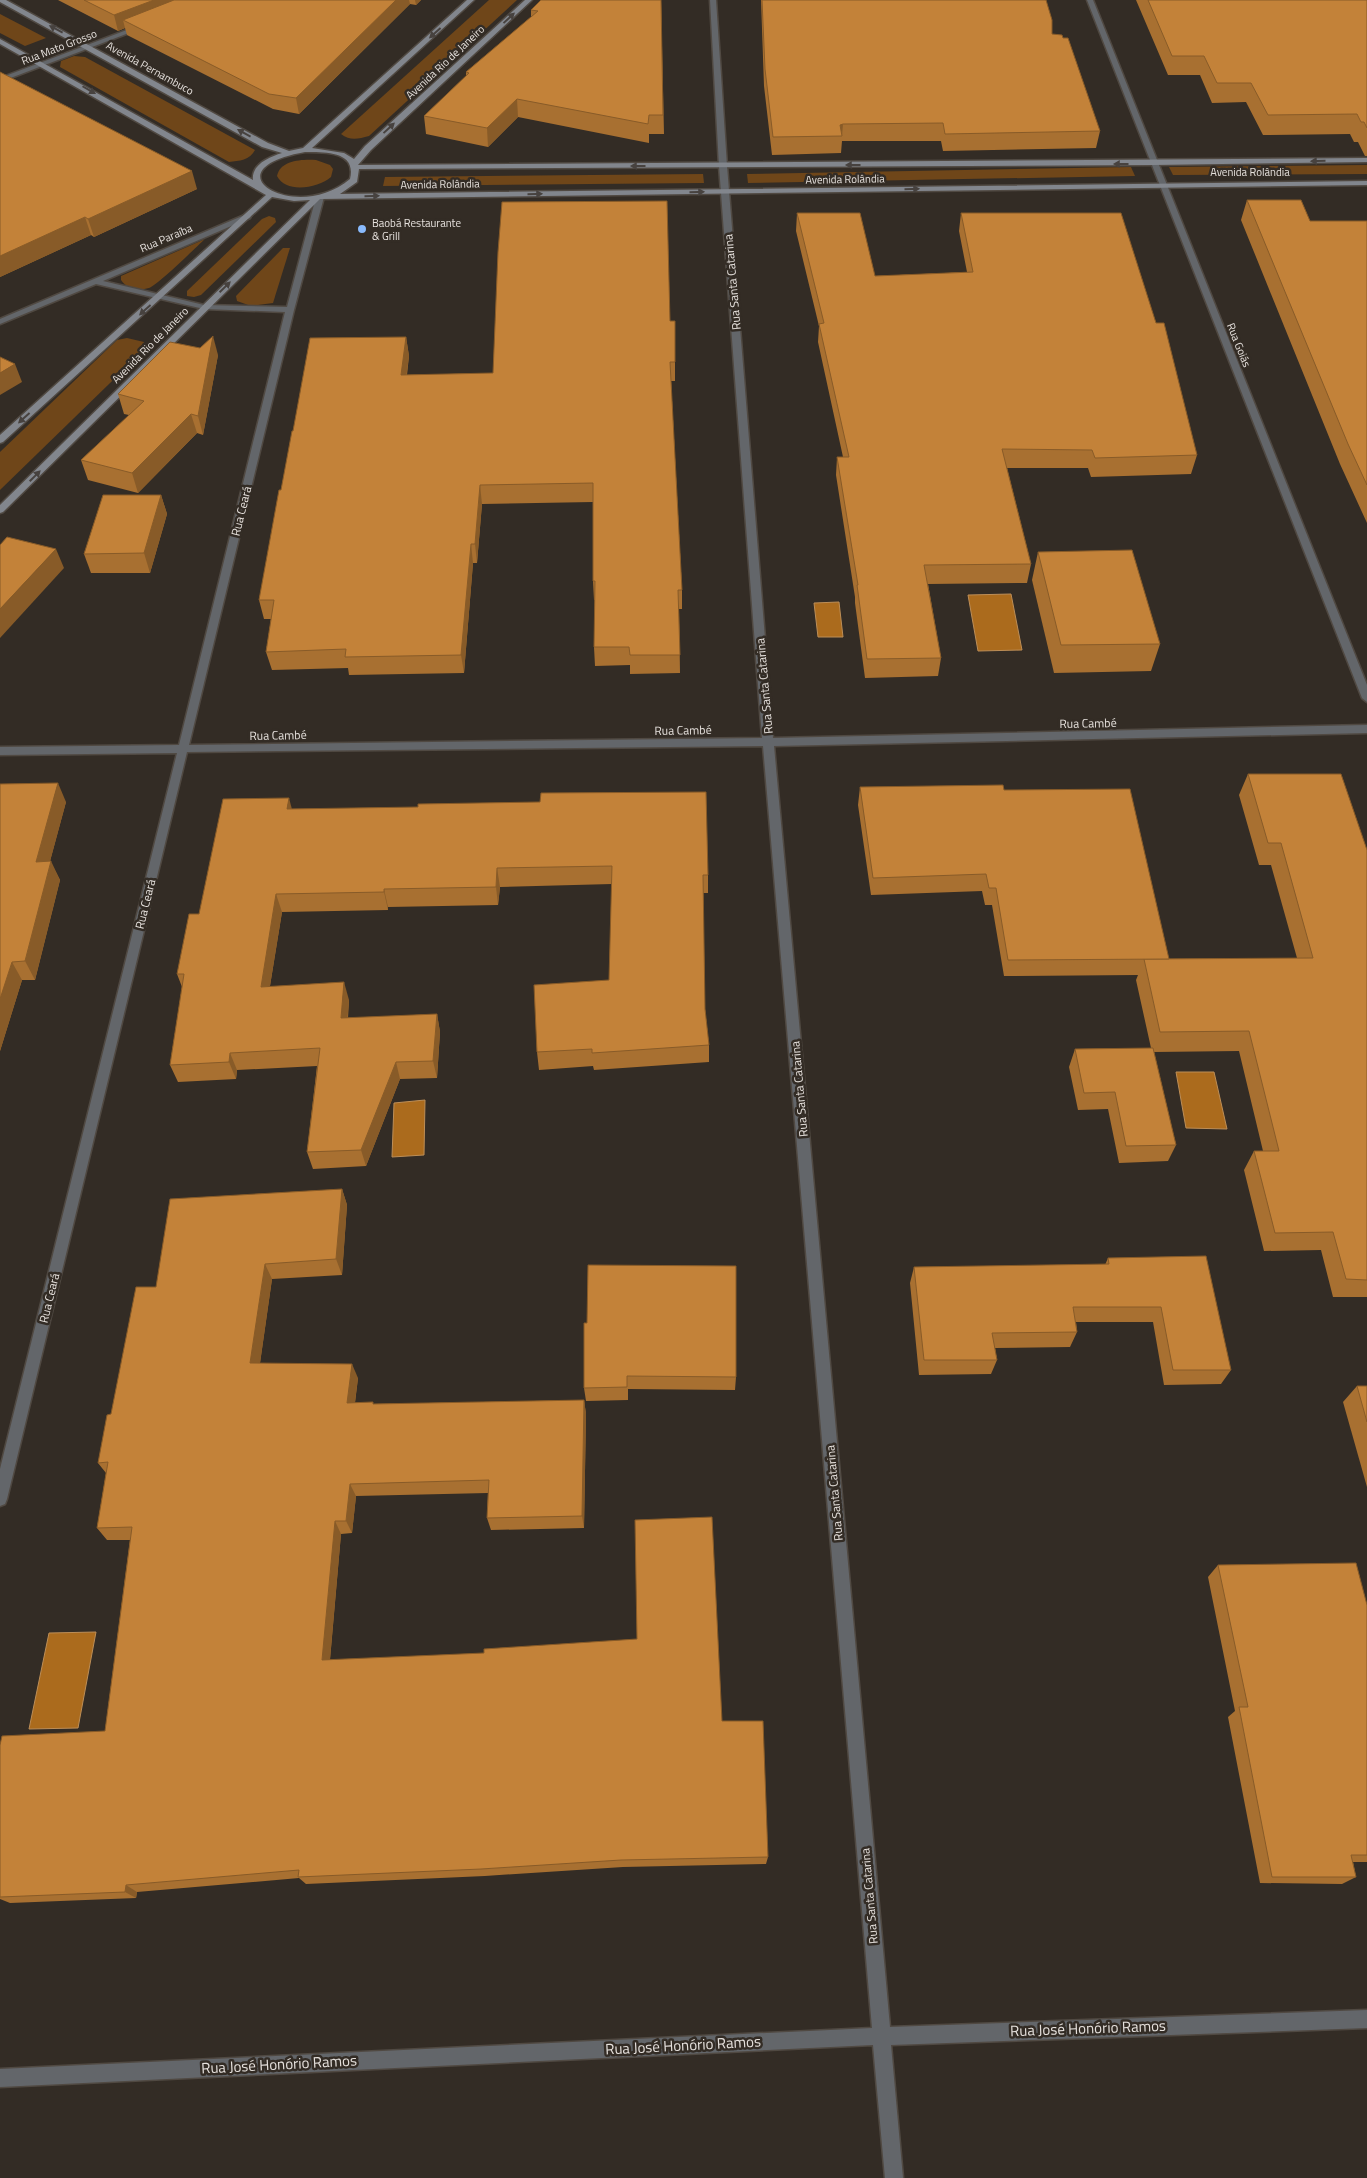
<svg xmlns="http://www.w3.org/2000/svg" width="1367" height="2178" viewBox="0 0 1367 2178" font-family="'Titillium Web',sans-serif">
<rect width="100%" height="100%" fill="#332c25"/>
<g fill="#6f4619">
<path d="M489,0h28l-148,136c-11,3 -19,5 -28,-2z"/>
<polygon points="0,14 46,38 25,46 0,33"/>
<path d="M74,56l11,1 170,93c-5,10 -16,11 -26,12l-169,-95 1,-6z"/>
<path d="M316,160l14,5 3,4 -2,8c-13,11 -45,17 -54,-1 3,-16 26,-17 39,-16z"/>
<polygon points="1367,165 1367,174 1173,175 1169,167"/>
<polygon points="1131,167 1135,176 748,183 747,174"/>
<polygon points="703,174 704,183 383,186 385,177"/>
<polygon points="269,216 275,218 276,222 201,295 194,297 187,296 187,291 262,219"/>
<path d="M205,239c-10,9 -47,46 -56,49 -11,3 -22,1 -28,-8v-4z"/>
<polygon points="283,248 290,248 273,303 251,306 237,301 236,296"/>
<polygon points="127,338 144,342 145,349 0,490 0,452 117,340"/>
</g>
<g fill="#ab6b1d" stroke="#bd8e57">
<polygon points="1011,594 1022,650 978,651 968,595"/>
<polygon points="839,602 843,637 818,637 814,603"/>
<polygon points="1176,1072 1214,1072 1227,1129 1186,1128"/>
<polygon points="425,1100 424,1155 392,1157 394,1103"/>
<polygon points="96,1632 78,1728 29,1729 49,1633"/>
</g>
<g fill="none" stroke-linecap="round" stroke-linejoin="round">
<defs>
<g id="street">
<polygon points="710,0 716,0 727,166 773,738 1367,725 1367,733 774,746 890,2027 1367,2010 1367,2028 891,2045 903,2178 885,2178 873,2045 0,2087 0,2069 872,2028 763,746 187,752 7,1499 5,1504 0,1506 0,1469 177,753 0,755 0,747 179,745 285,312 204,309 96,284 0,324 0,319 247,214 251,216 250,218 103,281 204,305 287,307 316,197 320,195 324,197 294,310 189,745 762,738 719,166"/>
<polygon points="1087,0 1093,0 1367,685 1367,702 1362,698"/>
<polygon points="140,25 142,26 142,28 0,82 0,78"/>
</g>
<path id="secondary" d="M0,0h6l262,143 21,8 14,-3 164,-148h7l-162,148 32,5 10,6 11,-13 160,-146h7l-161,150 -13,15 1009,-7v4l-213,3 -795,4 -2,13 -17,12 1027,-13v4l-1047,14 -317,313 -3,1v-8l310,-305 -16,1 -22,-4 -269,245 -3,1v-8l266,-240 -266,-151v-5l253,141c-2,-15 16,-23 29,-27l-20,-6 -262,-145zM305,152c20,0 52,-1 45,27 -54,46 -145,-9 -45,-27z"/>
</defs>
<use href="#street" stroke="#504942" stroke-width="3"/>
<use href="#secondary" stroke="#504942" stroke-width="3"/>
<use href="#street" fill="#63666a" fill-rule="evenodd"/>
<use href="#secondary" fill="#82868d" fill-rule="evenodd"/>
</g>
<g fill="#a87031">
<polygon points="58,0 421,0 416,5 410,4 299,114 273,109 127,35 125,28 118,31"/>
<polygon points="661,0 664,134 649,134 649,143 518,117 488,147 426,134 424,116 466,76 466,72 531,17 531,10"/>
<polygon points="761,0 1046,0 1052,34 1100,131 1096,148 943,151 941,141 842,141 841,153 772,155 764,86"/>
<polygon points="1136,0 1367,0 1367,156 1365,156 1358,142 1354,142 1350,134 1263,135 1246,102 1212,103 1200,75 1168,75"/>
<polygon points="0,72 197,189 94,237 91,235 0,277"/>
<polygon points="1247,200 1310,221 1367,221 1367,523 1340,464 1241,220"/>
<polygon points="797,213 875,276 967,272 959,231 961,213 1197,455 1191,474 1091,477 1088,468 1007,468 1031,564 1027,583 928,584 941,658 938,676 865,678 855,603 855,597 836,475 837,457 843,457 818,342 819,326 796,231"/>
<polygon points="670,321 675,321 675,381 671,381 682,590 682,609 679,609 680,673 630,674 630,665 595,666 594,647 595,600 594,600 593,581 593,502 482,504 477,563 473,563 464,673 349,675 348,668 272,670 266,652 271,619 264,619 259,600 281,490 293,431 406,337 409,356 407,375 493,373"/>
<polygon points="218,355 203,435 197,433 138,493 88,480 81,460 129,415 124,414 118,394"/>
<polygon points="161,495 167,514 150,573 91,573 84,554"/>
<polygon points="1038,552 1160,644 1151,671 1054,673 1032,580"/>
<polygon points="1248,774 1367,850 1367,1297 1333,1297 1321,1250 1264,1251 1244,1170 1254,1151 1263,1151 1239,1051 1154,1052 1176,1145 1168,1161 1119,1163 1108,1109 1078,1110 1069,1067 1075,1049 1151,1048 1136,980 1138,975 1004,976 992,905 985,905 982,891 871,895 858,805 860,787 1004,790 1169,959 1297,958 1271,865 1259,865 1239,795"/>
<polygon points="0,784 66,802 50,861 60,880 35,980 22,980 0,1051"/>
<polygon points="292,809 708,875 708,893 703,893 705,1009 709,1045 709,1062 594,1070 593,1066 539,1070 537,1052 609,980 612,884 500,887 498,905 388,907 388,910 282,912 270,986 349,1000 348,1018 437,1014 440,1032 437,1078 400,1079 366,1166 313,1169 307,1152 317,1066 237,1070 236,1079 178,1082 170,1065 182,987 177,974"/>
<polygon points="342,1189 347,1205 342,1275 272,1279 260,1363 358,1378 355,1403 374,1404 584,1400 586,1414 584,1528 491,1530 487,1518 488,1493 356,1496 352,1533 341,1534 330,1660 722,1721 768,1857 766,1864 623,1867 485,1876 306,1884 299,1878 137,1892 136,1898 10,1903 0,1899 0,1745 105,1731 130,1540 107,1540 97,1528 106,1473 98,1463 111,1414 156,1287"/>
<polygon points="1108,1258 1231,1370 1221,1384 1164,1385 1153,1322 1076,1322 1077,1332 1070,1347 995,1348 997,1360 991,1374 919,1375 910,1283 914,1267 1105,1265"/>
<polygon points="584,1323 736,1377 735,1390 628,1389 628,1400 586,1401 584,1388"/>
<polygon points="1357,1386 1367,1386 1367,1487 1343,1402"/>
<polygon points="1218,1565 1367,1605 1367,1862 1353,1862 1356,1877 1342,1884 1260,1883 1228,1717 1235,1711 1208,1577"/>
</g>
<g fill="#885b28">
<polygon points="154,0 198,0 123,20 125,28 118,31 114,15"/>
<polygon points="396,0 409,0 410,4 299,114 296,98"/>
<polygon points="415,0 421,0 416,5"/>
<polygon points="517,99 518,117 488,147 487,128"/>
<polygon points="843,124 842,136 840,125"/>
<polygon points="192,171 197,189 94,237 88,219"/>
<polygon points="85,217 91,235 0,277 0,256"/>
<polygon points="213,336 218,355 203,435 198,416"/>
<polygon points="406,337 409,356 404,394 401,375"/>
<polygon points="15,364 22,382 0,395 0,373"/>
<polygon points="191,414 197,433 138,493 132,473"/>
<polygon points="480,485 482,504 477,563 475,544"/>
<polygon points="161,495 167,514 150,573 144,553"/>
<polygon points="471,544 473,563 464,673 461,655"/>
<polygon points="56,549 64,568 0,638 0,609"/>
<polygon points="58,783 66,802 45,880 36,862"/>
<polygon points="289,798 294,817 287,809"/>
<polygon points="51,861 60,880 35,980 25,961"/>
<polygon points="497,868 500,887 498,905 496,887"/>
<polygon points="384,889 388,907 388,910 384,892"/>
<polygon points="276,894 282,912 267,1004 261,987"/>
<polygon points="12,962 22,980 0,1051 0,999"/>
<polygon points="344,982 349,1000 346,1035 341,1018"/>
<polygon points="437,1014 440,1032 437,1078 433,1061"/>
<polygon points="230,1053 237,1070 236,1079 229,1062"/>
<polygon points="396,1062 400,1079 366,1166 361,1150"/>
<polygon points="342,1189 347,1205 342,1275 336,1259"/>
<polygon points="265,1264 272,1279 258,1377 250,1363"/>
<polygon points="352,1364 358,1378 353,1417 347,1403"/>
<polygon points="584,1400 586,1414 584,1528 582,1516"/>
<polygon points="350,1484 356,1496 352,1533 346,1521"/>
<polygon points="335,1521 341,1534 329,1670 322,1660"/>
<polygon points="126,1885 137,1892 136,1898 125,1892"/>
</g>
<g fill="#c38239" stroke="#885b28">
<polygon points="84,0 154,0 114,15"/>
<polygon points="174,0 396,0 296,98 269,94 123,20"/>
<polygon points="541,0 661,0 663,115 649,115 648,124 517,99 487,128 424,116 469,73 466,72 538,11 531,10"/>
<polygon points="762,0 1046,0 1052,20 1052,34 1062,35 1063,38 1068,38 1100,131 945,134 943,123 843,124 840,125 842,136 773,137 765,69"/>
<polygon points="1148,0 1367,0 1367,128 1364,122 1361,122 1357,114 1268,115 1251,83 1217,83 1204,56 1172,56"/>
<polygon points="0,72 192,171 88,219 85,217 0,256"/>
<polygon points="1247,200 1301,200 1310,221 1367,221 1367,485 1348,444"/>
<polygon points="667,201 670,321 675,321 675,362 670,362 682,590 678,590 680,655 630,655 629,647 594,647 595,581 593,581 593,483 480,485 475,544 471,544 461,655 345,657 346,649 266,652 274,600 259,600 279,490 281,490 292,431 293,431 310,338 406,337 401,375 493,373 498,252 502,202"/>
<polygon points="797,213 860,213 875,276 973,272 961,213 1121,213 1156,323 1164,323 1197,455 1095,458 1092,450 1002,449 1031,564 924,565 941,658 867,659 857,585 858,585 837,457 849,457 819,324 824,323"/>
<polygon points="213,336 198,416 191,414 132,473 81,460 144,401 118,394 170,342 200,348"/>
<polygon points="0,357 15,364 0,373"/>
<polygon points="103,495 161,495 144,553 84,554"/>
<polygon points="7,537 56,549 0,609 0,545"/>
<polygon points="1132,550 1160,644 1061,645 1038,552"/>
<polygon points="1248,774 1341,774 1367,850 1367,1280 1346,1279 1333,1232 1275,1233 1254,1151 1279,1151 1249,1031 1160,1032 1144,959 1313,958 1281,843 1268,843"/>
<polygon points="58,783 36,862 51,861 25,961 12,962 0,999 0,784"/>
<polygon points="1003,785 1004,790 1130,789 1169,959 1008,960 996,888 989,888 986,874 873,878 860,787"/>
<polygon points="706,792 708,875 703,875 705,1009 709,1045 592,1053 592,1049 537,1052 534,985 609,980 612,866 497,868 496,887 384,889 384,892 276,894 261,987 344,982 341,1018 437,1014 433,1061 396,1062 361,1150 307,1152 320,1048 230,1053 229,1062 170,1065 184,974 177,974 189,914 199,914 223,799 289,798 287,809 418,807 418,804 540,802 541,793"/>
<polygon points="1153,1048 1176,1145 1126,1146 1115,1092 1084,1093 1075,1049"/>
<polygon points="342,1189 336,1259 265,1264 250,1363 352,1364 347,1403 373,1402 373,1404 584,1400 582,1516 487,1518 489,1480 350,1484 346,1521 335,1521 322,1660 484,1653 484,1649 637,1639 635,1520 712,1517 722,1721 763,1721 768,1857 621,1860 481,1869 298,1877 299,1870 126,1885 125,1892 0,1897 0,1745 2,1736 105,1731 132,1527 97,1528 108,1462 98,1463 107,1415 111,1414 136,1287 156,1287 170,1199"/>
<polygon points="1206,1256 1231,1370 1173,1370 1161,1307 1073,1307 1077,1332 992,1333 997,1360 924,1360 914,1267 1109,1264 1108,1258"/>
<polygon points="588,1265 736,1266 736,1377 627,1376 627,1387 584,1388 584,1323 587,1323"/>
<polygon points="1357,1386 1367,1386 1367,1422"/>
<polygon points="1356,1563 1367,1605 1367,1855 1351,1855 1356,1877 1272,1877 1239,1707 1248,1707 1218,1565"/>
</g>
<defs><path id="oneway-solid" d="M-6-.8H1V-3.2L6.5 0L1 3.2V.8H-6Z" transform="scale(1.25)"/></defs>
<g fill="#47423f">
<use href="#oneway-solid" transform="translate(509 18) rotate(-43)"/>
<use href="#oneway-solid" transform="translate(56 29) rotate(-152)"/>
<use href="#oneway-solid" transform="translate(435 33) rotate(138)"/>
<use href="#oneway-solid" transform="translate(89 90) rotate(30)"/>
<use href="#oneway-solid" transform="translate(389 128) rotate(-43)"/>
<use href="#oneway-solid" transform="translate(244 133) rotate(-151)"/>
<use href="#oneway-solid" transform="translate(1318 161) rotate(179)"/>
<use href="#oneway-solid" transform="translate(1121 164) rotate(180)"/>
<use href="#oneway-solid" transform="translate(853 165) rotate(180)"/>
<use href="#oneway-solid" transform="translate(638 166) rotate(180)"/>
<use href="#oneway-solid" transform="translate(912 189) rotate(-1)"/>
<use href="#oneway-solid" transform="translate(697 192) rotate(-1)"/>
<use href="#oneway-solid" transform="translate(535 194) rotate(-1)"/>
<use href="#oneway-solid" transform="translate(372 196) rotate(-1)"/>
<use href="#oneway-solid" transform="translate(225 287) rotate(-44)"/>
<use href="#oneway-solid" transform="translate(145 310) rotate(138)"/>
<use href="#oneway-solid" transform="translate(24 418) rotate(138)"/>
<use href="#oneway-solid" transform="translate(35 476) rotate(-45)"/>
</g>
<circle fill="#89bafc" stroke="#332c25" stroke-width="2" cx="362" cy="229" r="5"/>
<g text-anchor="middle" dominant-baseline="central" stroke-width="5" stroke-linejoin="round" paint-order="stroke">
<g font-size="11" fill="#e6e1dd" stroke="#332c25">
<text transform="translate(59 47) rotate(-21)">Rua Mato Grosso</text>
<text transform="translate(445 62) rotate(-43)">Avenida Rio de Janeiro</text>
<text transform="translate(150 68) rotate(29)">Avenida Pernambuco</text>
<text x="1250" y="172">Avenida Rolândia</text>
<text transform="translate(845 179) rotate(-1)">Avenida Rolândia</text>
<text transform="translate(440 184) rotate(-1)">Avenida Rolândia</text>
<text transform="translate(166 238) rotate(-23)">Rua Paraíba</text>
<text transform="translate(150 345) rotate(-45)">Avenida Rio de Janeiro</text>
<text transform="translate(1239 345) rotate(68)">Rua Goiás</text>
</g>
<g font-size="11" fill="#e6e1dd" stroke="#332c25" text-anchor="start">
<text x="372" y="223">Baobá Restaurante<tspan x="372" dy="13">&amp; Grill</tspan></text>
</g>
<g font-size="12" fill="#e6e1dd" stroke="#332c25">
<text transform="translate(732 282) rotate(-95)">Rua Santa Catarina</text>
<text transform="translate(241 511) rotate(-76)">Rua Ceará</text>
<text transform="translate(764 686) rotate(-95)">Rua Santa Catarina</text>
<text transform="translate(1088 723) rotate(-1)">Rua Cambé</text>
<text transform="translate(683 730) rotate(-1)">Rua Cambé</text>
<text transform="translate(278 735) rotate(-1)">Rua Cambé</text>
<text transform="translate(145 904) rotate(-76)">Rua Ceará</text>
<text transform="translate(799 1089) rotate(-95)">Rua Santa Catarina</text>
<text transform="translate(49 1298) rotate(-76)">Rua Ceará</text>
<text transform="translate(834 1493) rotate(-95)">Rua Santa Catarina</text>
<text transform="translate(869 1896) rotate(-95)">Rua Santa Catarina</text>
</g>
<g font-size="15" fill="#e6e1dd" stroke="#332c25">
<text transform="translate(1088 2028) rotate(-2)">Rua José Honório Ramos</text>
<text transform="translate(683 2045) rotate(-3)">Rua José Honório Ramos</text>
<text transform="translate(279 2064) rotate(-3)">Rua José Honório Ramos</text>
</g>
</g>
</svg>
